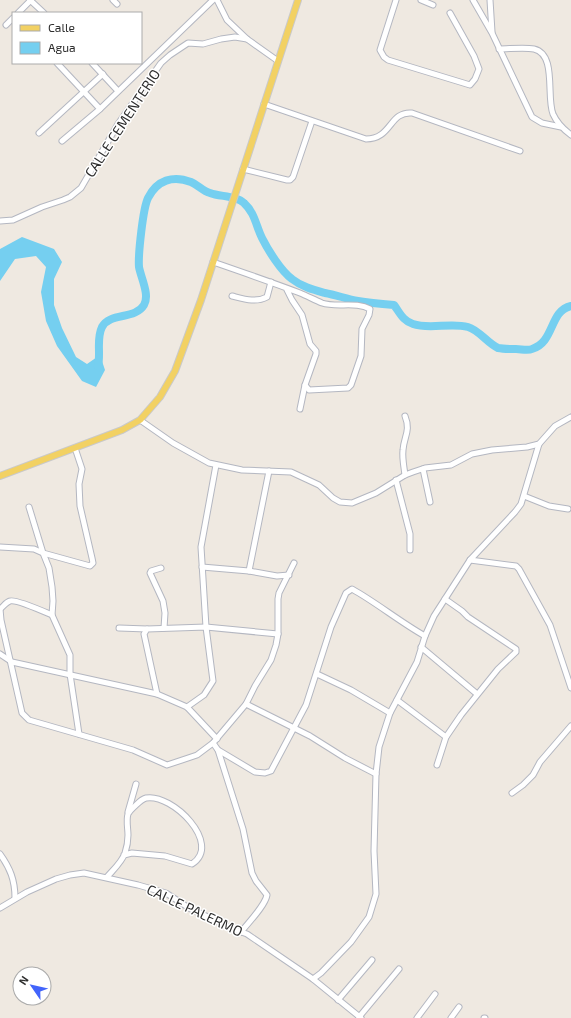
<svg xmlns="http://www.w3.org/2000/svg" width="571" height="1018" viewBox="0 0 571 1018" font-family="'Exo 2',sans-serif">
<rect width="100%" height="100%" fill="#efe9e1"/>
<polygon fill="#75cff0" points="22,237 54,249 62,262 54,279 54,305 62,328 76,357 87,364 100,355 105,370 96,387 82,381 57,346 46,321 41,292 46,267 36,256 15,259 0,281 0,249"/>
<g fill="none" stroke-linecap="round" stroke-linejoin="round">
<path stroke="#75cff0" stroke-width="8" d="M98,366c3,-13 -2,-27 4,-39 8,-15 33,-7 42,-22 6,-10 -3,-27 -5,-38 -1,-12 4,-59 9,-69 9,-18 25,-23 43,-16 7,3 12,9 19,11 10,4 26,2 34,10 11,10 12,23 18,35 6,12 19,33 30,41 10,8 22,11 33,14 11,2 22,6 33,8 12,2 24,3 36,4 6,8 9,16 19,19 17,6 37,-2 55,3 11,3 19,16 30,21 5,1 13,1 18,1 5,0 12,2 16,0 23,-7 17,-38 39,-43"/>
<defs>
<g id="minor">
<polyline points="30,0 44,13"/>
<polyline points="113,0 117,4"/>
<polyline points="217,0 227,20 247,39 278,61"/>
<polyline points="396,0 380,50 384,57 388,60 470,85 475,79 479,69 474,56 450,13"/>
<polyline points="421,0 433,5"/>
<polyline points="473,0 492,33 532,117 542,123 561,127"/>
<polyline points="490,0 492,32"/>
<polyline points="18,13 31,0"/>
<polyline points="6,25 13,18"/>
<path d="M499,49c10,0 25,-2 35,0 23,5 12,48 19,65 4,9 10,15 18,21"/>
<polyline points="57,63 100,109"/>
<polyline points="92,63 118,91"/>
<path d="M264,104l102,35c26,0 23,-28 46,-26l108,38"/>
<polyline points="39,133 103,74"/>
<polyline points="62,141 100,109 213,0"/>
<polyline points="243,169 287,180 290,180 293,177 312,121"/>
<polyline points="0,221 13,220 42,207 63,200 70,197 81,188 118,124 161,63 170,55 188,43 203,44 221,39 235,37 247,39"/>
<path d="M213,262c29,10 58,20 87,31 7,3 15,7 22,10 15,5 34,-2 48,6l-1,6 -7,14 -1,27 -10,29 -3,3 -39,2 -4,-5 11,-31v-3l-6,-7 -8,-29 -10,-15 -6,-12"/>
<path d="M232,296c12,3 24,7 35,1l4,-15"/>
<polyline points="300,409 305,385"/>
<path d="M405,416c6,15 -1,20 -2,34 -1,8 1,17 2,25"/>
<polyline points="140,420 173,443 209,463 242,470 291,472 319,485 333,498 340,502 352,503 376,493 405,475 413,472 425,468 451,465 472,454 492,450 527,447 539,444 555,426 571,417"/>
<polyline points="423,469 430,502"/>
<polyline points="396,480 410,534 410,550"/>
<polyline points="524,496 549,506 568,509"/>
<polyline points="29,507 43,553 90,566 93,563 92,558 80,506 79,484 82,469 75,448"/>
<polyline points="0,547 34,549 43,553 49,568 52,587 53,601 52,615 70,655 70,674 79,734"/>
<polyline points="470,560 516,566 519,569 550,625 571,688"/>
<polyline points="202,567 249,571 269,471"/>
<polyline points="161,568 151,571 150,573 163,601 165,613 164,628"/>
<polyline points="249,571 277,576 289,575"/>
<polyline points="0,609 1,620 22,713 29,720 133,750 167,765 197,755 213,743 246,704 255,686 271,660 276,645 278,634 278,599 279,593 294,563"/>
<path d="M0,609c3,-2 6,-7 10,-8 6,-2 35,11 42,14"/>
<polyline points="119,628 147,629"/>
<polyline points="421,647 477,694"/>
<polyline points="0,654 12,662 157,694 187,707 217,739"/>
<polyline points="317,674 351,690 390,713"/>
<polyline points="157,694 144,634 147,629 206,627 278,634"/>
<polyline points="397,700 446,737"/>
<polyline points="246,704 310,736 345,758 376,774"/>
<polyline points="187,707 204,695 213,681 206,627 201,547 216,465"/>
<path d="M213,743l5,7 37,22 10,1 6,-2 35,-66 25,-78 15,-34 6,-4c25,14 48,33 73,47"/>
<path d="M218,750l25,79 9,44 4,8 11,14c-2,11 -19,28 -26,37"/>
<polyline points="437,765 446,737 461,715 498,669 516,652 516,649 468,617 462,611 445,599"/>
<polyline points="512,793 523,785 533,775 540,762 571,726"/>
<polyline points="128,812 136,784"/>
<path d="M0,854c10,14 15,26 15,44"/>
<path d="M107,877c6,-7 15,-15 18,-24 2,-6 3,-12 3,-18 0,-6 -2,-15 0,-21 2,-4 5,-6 8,-9 3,-3 6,-6 10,-7 26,-5 77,46 46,66l-27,-8 -33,-3 -8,2"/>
<polyline points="0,908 27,892 56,879 70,875 84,873 138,885 166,893 189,908 233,929 247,934 313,979 361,1018"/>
<polyline points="313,979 321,973 351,942 369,917 376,894 374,851 376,774 379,747 390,713 417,662 425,636 434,616 470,560 515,512 521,504 539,444"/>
<polyline points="338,1000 372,960"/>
<polyline points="359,1017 399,969"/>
<polyline points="417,1018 435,994"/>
<polyline points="451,1018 459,1007"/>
<polyline points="484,1018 485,1018"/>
</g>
<polyline id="major" points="0,476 122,430 140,420 160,397 175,371 201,300 298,0"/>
</defs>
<use href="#minor" stroke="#b4b7c1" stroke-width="7"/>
<use href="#major" stroke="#c9c9c9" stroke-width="8"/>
<use href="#minor" stroke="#fff" stroke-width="5"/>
<use href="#major" stroke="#f2d163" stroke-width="6"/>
</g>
<g text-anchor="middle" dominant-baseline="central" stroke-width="3" stroke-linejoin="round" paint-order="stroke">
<g font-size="14" fill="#2e2e2e" stroke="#fff">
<text transform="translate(122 123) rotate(-57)">CALLE CEMENTERIO</text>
<text transform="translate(195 910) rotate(25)">CALLE PALERMO</text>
</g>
</g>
<rect x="12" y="12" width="130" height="52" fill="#ffffff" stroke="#ababab"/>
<rect x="20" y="25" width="20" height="6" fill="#f2d163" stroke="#ababab"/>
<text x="48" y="32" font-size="12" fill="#2e2e2e">Calle</text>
<rect x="20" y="42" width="20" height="12" fill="#75cff0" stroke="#ababab"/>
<text x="48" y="52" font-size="12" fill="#2e2e2e">Agua</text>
<g transform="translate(32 986) rotate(304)"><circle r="19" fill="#ffffff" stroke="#ababab"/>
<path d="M0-3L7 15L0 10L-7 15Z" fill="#4264fb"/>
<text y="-6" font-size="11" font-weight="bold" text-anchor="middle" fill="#2e2e2e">N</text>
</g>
</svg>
